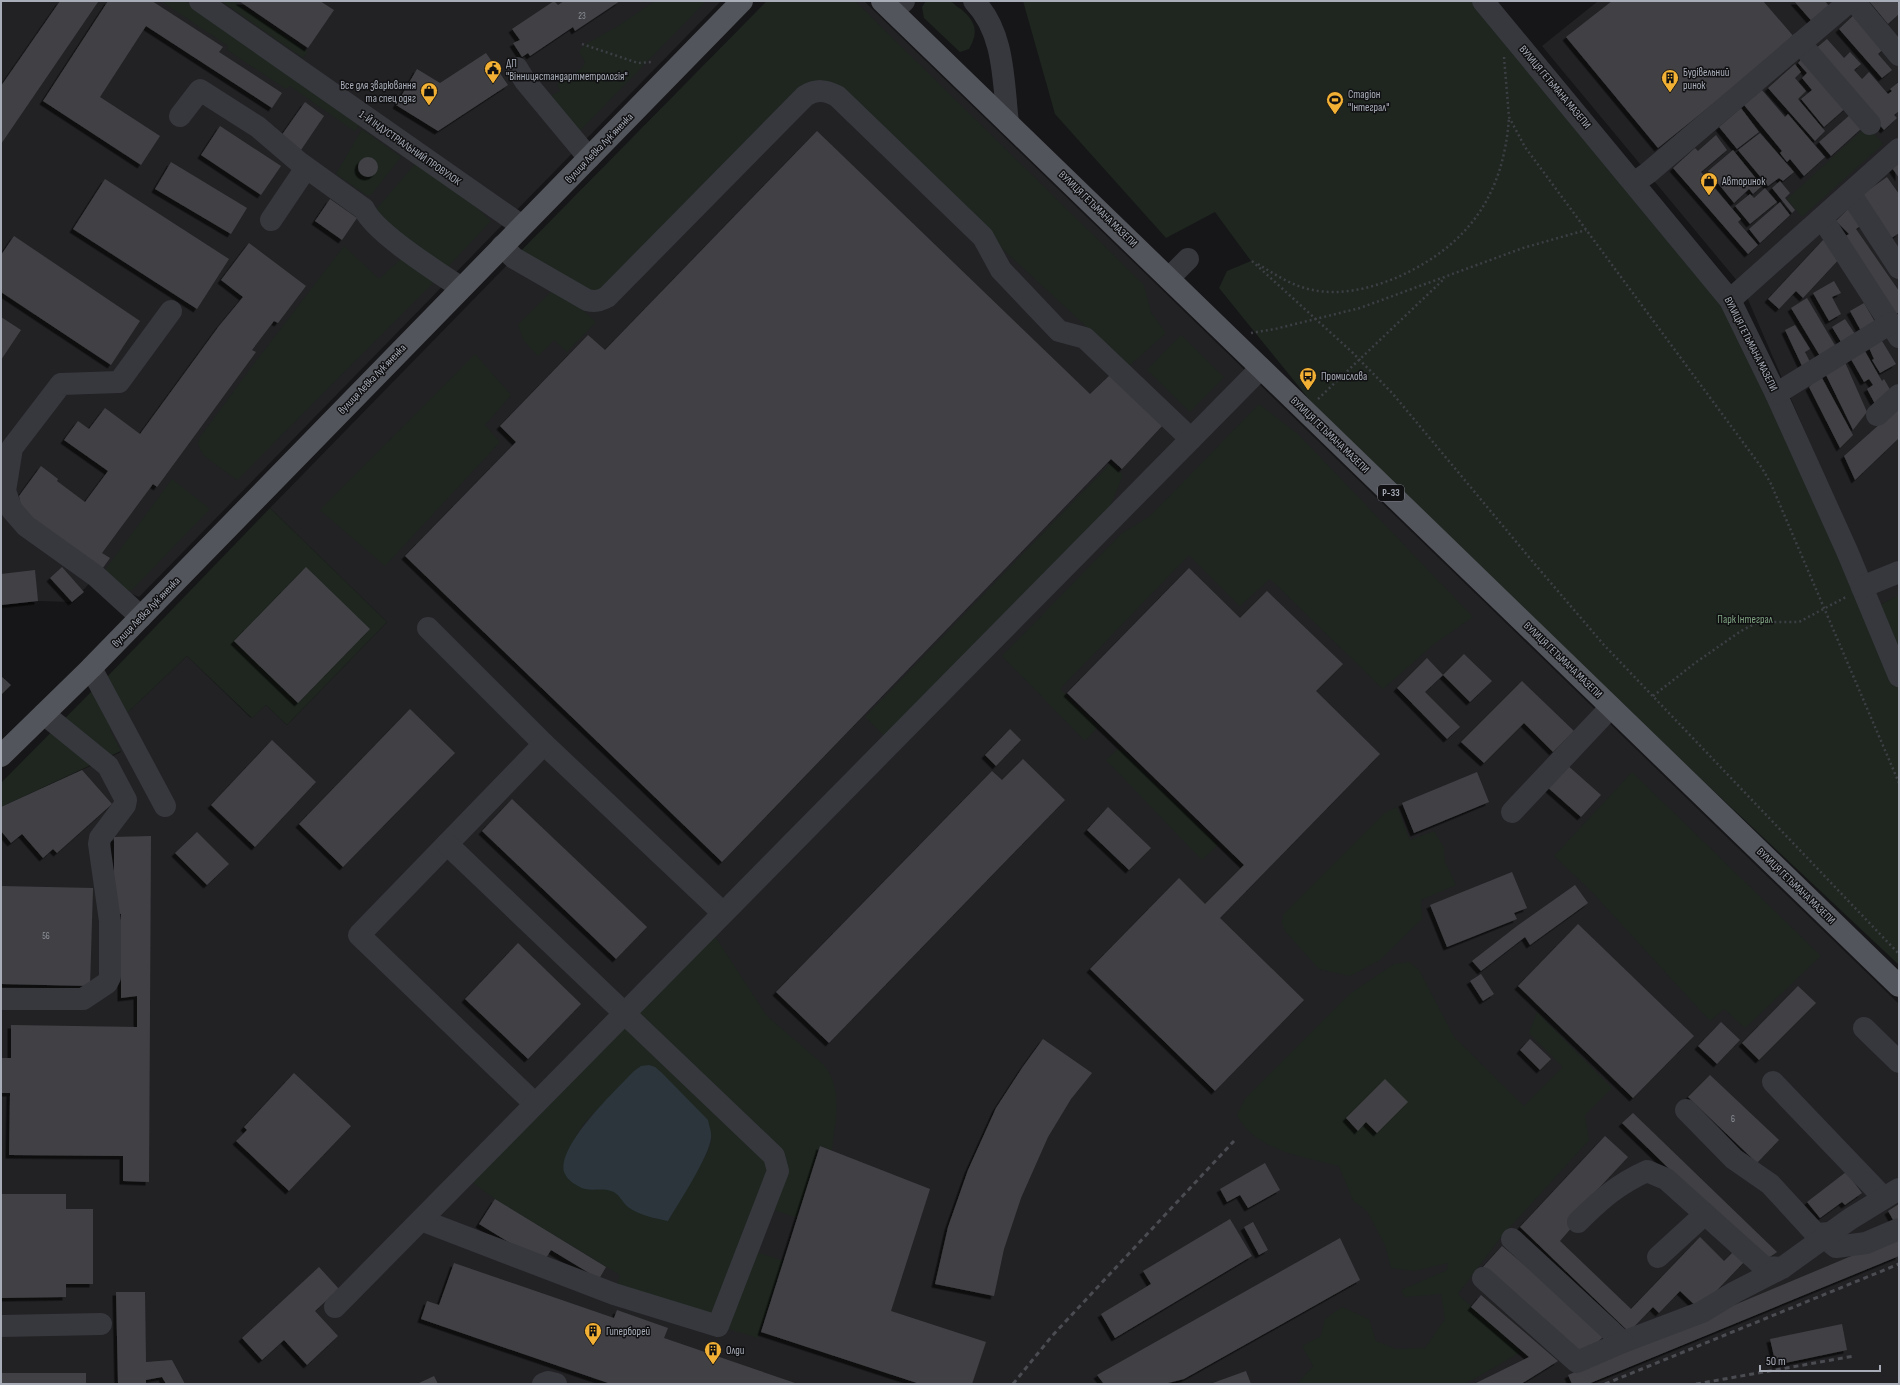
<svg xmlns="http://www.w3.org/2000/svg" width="1900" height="1385" viewBox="0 0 1900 1385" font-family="'Sofia Sans Condensed',sans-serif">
<defs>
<filter id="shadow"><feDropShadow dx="-3.5" dy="3.5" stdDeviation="0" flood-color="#0009"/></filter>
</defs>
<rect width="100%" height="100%" fill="#161618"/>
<g fill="#222225">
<polygon points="1,1 721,1 139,597 123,590 100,572 72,602 38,601 1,605"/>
<polygon points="767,1 864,1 1899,1004 1899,1384 1,1384 1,807 121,752 109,730 187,656 251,718 266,705 287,725 387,622 270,508 514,258"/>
<polygon points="1598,1 1899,1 1899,596 1880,605 1743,288 1542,46"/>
</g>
<g fill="#1e261f" fill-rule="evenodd">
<polygon points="161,1 185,1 360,126 354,131 290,86 286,89 227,50 228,46"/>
<polygon points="221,1 234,1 308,52 303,58"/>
<polygon points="655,1 706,1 571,140 547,98 560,91 557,84 582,68 585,62 579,51 586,44 618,26"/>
<polygon points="767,1 855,1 1144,285 1151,312 1166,333 1129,366 837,96 821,90 607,297 514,258"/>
<path d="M926,1c7,0 18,-1 25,1 3,1 6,5 10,7 15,13 18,23 8,40l-9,3 -36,-34 -2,-11z"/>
<polygon points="1023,1 1483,1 1730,300 1899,679 1899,965 1634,716 1313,404 1219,288 1227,271 1251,261 1215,212 1166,238 1055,114"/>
<polygon points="1867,126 1883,144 1802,217 1787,199"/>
<polygon points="362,129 401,157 371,195 366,195 336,174"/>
<polygon points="415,164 474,205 491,221 447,268 372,214"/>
<polygon points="344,246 379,279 404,256 436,280 237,480 203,455 198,444 200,437 256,361"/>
<polygon points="556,287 596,322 567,352 554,340 538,356 524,341 518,325"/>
<polygon points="1181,335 1224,377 1190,412 1147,370"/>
<polygon points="475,354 511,395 485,425 500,442 385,566 320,510"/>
<polygon points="1259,404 1299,435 1473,617 1434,644 1383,689 1270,579 1240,606 1189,555 1060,689 1098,727 1085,741 1002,656 1122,533 1150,516"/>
<polygon points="1111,463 1123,475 1107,514 888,739 865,717"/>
<polygon points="172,479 210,509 131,591 123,590 105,570"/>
<polygon points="270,508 387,622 287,725 266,705 252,718 187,656 124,716 105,679"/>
<polygon points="1899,595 1899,648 1880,605"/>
<polygon points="93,690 113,726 110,730 121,751 1,807 1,783"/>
<polygon points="1119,748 1218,845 1202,860 1106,760"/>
<polygon points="1632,772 1821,956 1745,1028 1724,1009 1710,1021 1590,890 1554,856"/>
<polygon points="1397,807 1410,840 1434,831 1444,848 1445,862 1456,885 1421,900 1422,919 1380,960 1350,976 1319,969 1285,931 1282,923 1283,915 1385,813"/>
<path d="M709,927l58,89 57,49c20,26 11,55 8,85l-12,-4 -22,72 -33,-11 -17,42 36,12 -26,77 -144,-44 6,-19 -125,-76 -31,-23zM641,1066l71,72 -5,15 -39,68 -91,-87 9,-13z"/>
<path d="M1409,962l10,8 35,67 70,69 39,-39 -34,-34 8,-21 75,76 -27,27 4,25 -88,97 -43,57 63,58 -56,32h-168l16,-18 -11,-20 19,-10 4,-17 17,-12 27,12 7,22 20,8 29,-1 20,-29 -4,-25 -36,3 -4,-7 46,-20 1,-7 -34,8 -23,-3 -6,-23 -18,-34 -14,-10 -14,-35c-35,-9 -84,-15 -102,-51l8,-16 106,-106 43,-29z"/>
</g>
<path fill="#2c353c" d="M649,1065l6,2 7,6 46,47c1,6 4,12 3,18 -2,19 -32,64 -43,83 -13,-3 -28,-5 -40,-14 -6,-5 -9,-14 -17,-16 -11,-4 -22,2 -33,-5 -4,-2 -11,-7 -13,-12 -12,-25 52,-85 69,-103l7,-5z"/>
<g fill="#404145" filter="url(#shadow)">
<polygon points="60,1 96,1 98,2 1,144 1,86"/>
<polygon points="108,1 152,1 223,47 219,52 282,93 272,108 146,26 100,97 160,136 141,165 43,101"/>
<polygon points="239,1 320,1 334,10 308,48"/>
<polygon points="554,1 558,5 564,1 620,1 575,31 573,27 530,56 528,53 522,57 513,43 520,40 512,29"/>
<polygon points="1612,1 1763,1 1795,38 1658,148 1566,37"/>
<polygon points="1794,1 1825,1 1832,10 1815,25"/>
<polygon points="1869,1 1899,1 1899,14 1888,24"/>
<polygon points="1856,13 1887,46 1878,54 1892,70 1882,78 1839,29"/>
<polygon points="1827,39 1844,58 1850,52 1861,64 1854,70 1862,79 1869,72 1888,94 1892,91 1890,89 1899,82 1899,111 1894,115 1897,118 1884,130 1814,50"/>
<polygon points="486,53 508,85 438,131 396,105 417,69 440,83"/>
<polygon points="1804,56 1848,106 1824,127 1801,99 1812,90 1802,78 1807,73 1798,63"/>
<polygon points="1795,64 1801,72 1795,78 1806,91 1798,99 1825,131 1815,141 1768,88"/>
<polygon points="1762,90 1785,117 1788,114 1825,157 1804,176 1790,159 1787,162 1780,153 1782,151 1744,105"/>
<polygon points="305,102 324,116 301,150 281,136"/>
<polygon points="1741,108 1759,132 1737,149 1719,127"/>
<polygon points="1851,114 1863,127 1831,156 1819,142"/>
<polygon points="220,126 281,166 261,195 201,155"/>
<polygon points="817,131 1090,394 1110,375 1163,425 1122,469 1111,459 722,862 405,556 516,442 500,426 588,335 605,350"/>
<polygon points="1760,133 1794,172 1783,181 1779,178 1768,186 1738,150"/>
<polygon points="1716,135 1727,150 1701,172 1741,219 1738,222 1758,245 1748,254 1673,168 1695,148 1698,151"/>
<polygon points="1733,150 1762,186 1753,194 1749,189 1734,203 1708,171"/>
<circle cx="368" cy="167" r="10"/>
<polygon points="1899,160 1899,178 1890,165"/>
<polygon points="171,162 247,208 231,234 155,189"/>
<polygon points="1887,177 1899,194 1899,233 1890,239 1860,196"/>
<polygon points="105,179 229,259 197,309 73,229"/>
<polygon points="1780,181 1790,193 1785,198 1795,210 1792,213 1772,188"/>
<polygon points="1765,188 1777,202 1750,224 1735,206 1750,194 1754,198"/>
<polygon points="330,199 357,218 342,240 315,221"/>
<polygon points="1780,202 1790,215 1760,243 1749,229"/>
<polygon points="1848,209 1863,224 1856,229 1899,291 1899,312 1896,314 1844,237 1849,234 1836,221"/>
<polygon points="14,236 140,321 111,365 1,292 1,255"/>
<polygon points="1824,239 1842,256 1803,298 1796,291 1779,309 1768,299"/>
<polygon points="249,243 306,286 278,323 274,321 252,350 256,352 157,487 153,484 102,553 110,558 100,572 22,513 19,496 41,466 58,479 57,481 85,502 108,471 64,440 78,421 89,429 105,408 140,434 219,326 243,297 221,280"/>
<polygon points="1834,281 1841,293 1832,297 1841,314 1829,321 1813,293"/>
<polygon points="1807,298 1836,347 1820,356 1791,308"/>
<polygon points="1864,303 1875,322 1861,331 1850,311"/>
<polygon points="1,317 21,330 1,360"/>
<polygon points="1845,319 1855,334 1841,342 1832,327"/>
<polygon points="1795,325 1810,349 1805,352 1810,362 1802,366 1785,330"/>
<polygon points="1882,341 1896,364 1880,373 1872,360 1874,359 1869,348"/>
<polygon points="1862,346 1882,381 1884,379 1892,393 1875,404 1867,389 1873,385 1869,379 1864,382 1848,354"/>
<polygon points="1844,360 1867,412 1853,430 1824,371"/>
<polygon points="1822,378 1853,435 1840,448 1809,387 1813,383"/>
<polygon points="1899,407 1899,438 1855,480 1844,456"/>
<polygon points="62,567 84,592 72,602 50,578"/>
<polygon points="306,567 370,629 298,703 234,641"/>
<polygon points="1189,568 1240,618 1267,591 1343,664 1316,691 1380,754 1220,918 1304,1000 1215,1091 1090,969 1179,878 1205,904 1244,865 1067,693"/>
<polygon points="35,570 38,601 1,605 1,574"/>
<polygon points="1464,654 1492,681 1470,702 1443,675"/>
<polygon points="1427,658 1443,675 1425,692 1460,727 1447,739 1397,688"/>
<polygon points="1,676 11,685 1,695"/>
<polygon points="1522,681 1574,731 1553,752 1524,723 1484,763 1461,742"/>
<polygon points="410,709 455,753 343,867 299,824"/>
<polygon points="1010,729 1021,740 996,766 985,755"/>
<polygon points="272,740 316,782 255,847 211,805"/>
<polygon points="1023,759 1065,800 829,1043 776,992 992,771 1002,780"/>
<polygon points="1566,764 1601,795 1581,817 1546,786"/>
<polygon points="82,770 112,804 57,853 53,849 43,858 22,834 11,843 1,831 1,807"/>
<polygon points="1477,772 1489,802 1414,833 1402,803"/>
<polygon points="512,799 647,927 616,959 482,831"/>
<polygon points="1108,807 1151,848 1129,870 1087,830"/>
<polygon points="197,832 229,864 207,885 175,853"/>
<polygon points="151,836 149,1182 123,1181 123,1156 9,1155 10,1093 1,1093 1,1058 11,1058 11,1025 137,1027 137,996 121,998 121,914 114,913 114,837"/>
<polygon points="1512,872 1527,908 1514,913 1517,919 1447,947 1430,905"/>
<polygon points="1575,885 1588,903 1530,945 1525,937 1481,971 1472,961 1517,926"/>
<polygon points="1,886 93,888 90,986 1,984"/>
<polygon points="1578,924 1694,1036 1633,1098 1518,986"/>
<polygon points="518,943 581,1004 528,1059 465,999"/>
<polygon points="1481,974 1494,994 1483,1001 1470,981"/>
<polygon points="1798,986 1816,1003 1759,1060 1742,1043"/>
<polygon points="1721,1022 1740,1040 1717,1064 1698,1046"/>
<polygon points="1043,1039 1092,1073 1071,1099 1048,1137 1021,1198 1004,1249 994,1296 935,1284 948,1227 968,1170 996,1108 1022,1068"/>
<polygon points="1530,1039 1551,1059 1540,1070 1520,1050"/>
<polygon points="294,1073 351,1126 289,1191 236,1141 247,1130 244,1127"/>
<polygon points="1710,1075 1779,1140 1757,1163 1688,1097"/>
<polygon points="1385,1079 1408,1102 1377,1133 1366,1122 1358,1131 1346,1118"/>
<polygon points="1633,1113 1777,1252 1764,1261 1622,1123"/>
<polygon points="1605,1136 1628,1157 1568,1221 1573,1226 1560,1241 1631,1309 1700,1237 1724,1261 1735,1250 1746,1260 1699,1309 1680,1291 1659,1313 1653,1307 1629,1332 1520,1227"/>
<polygon points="820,1146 930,1189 891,1311 986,1342 972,1384 920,1384 761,1332"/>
<polygon points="1265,1163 1280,1190 1248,1208 1240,1195 1227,1202 1220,1189"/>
<polygon points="1846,1172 1862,1193 1845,1205 1842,1202 1820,1218 1807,1202"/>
<polygon points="1,1194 66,1194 66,1209 93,1209 93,1284 66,1284 66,1297 1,1298"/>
<polygon points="495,1199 606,1267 599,1279 551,1250 543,1263 479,1224"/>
<polygon points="1899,1204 1899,1223 1896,1225 1888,1211"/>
<polygon points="1230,1219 1252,1256 1115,1338 1101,1314 1151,1284 1143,1271"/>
<polygon points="1253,1222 1268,1250 1259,1255 1244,1227"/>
<polygon points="1899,1236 1899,1256 1588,1384 1572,1384 1568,1375"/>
<polygon points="1340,1238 1360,1280 1184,1379 1164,1384 1104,1384 1097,1375"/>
<polygon points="1502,1246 1581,1313 1604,1336 1581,1358 1560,1334 1483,1267"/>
<polygon points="454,1263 614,1318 617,1310 668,1328 664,1338 798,1384 611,1384 421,1319 427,1301 439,1305"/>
<polygon points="319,1267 339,1289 315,1311 338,1336 307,1365 284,1340 262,1360 242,1338"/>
<polygon points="116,1292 145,1292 146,1362 172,1360 185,1384 166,1384 162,1377 146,1380 146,1384 118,1384"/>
<polygon points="1481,1295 1558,1361 1521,1384 1474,1384 1529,1357 1471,1307"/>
<polygon points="1842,1324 1847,1350 1776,1365 1770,1339"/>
<polygon points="1246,1371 1251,1384 1210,1384"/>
<rect x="1" y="1373" width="85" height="11"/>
<polygon points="434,1376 438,1384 417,1384"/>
</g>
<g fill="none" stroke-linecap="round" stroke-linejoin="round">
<g stroke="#3d3f44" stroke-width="2.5" stroke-dasharray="2 3" stroke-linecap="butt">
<polyline points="582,44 638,63 652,62"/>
<polyline points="1504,57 1509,117 1525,147 1762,468 1771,484 1899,783"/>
<polyline points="1252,261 1353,353 1393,394 1533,562 1604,645 1899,954"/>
<path d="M1258,264c16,10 36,23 55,26 28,6 59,-2 85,-13 71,-32 106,-83 111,-160"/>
<polyline points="1251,333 1275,329 1360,308 1523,248 1586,230"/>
<polyline points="1318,399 1445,278"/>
<polyline points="1653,696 1695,663 1741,631 1758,622 1799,622 1846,597"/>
</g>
<g stroke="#37383d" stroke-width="22">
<polyline points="200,1 522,226"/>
<path d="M974,1c31,32 29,80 34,122"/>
<polyline points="1483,1 1730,300 1776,394 1847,551 1899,676"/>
<polyline points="1854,1 1899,55"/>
<polyline points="893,11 904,1"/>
<polyline points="1800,43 1870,124"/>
<polyline points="517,68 525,81 589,158"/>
<path d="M180,116l20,-26 58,37 42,36 64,46c11,24 74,63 97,79"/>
<polyline points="1634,183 1648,173 1850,1"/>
<polyline points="1850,193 1899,268"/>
<polyline points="1822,218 1899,337"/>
<polyline points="271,220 306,168"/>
<path d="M502,246l12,12 73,42c8,2 12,1 20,-3l198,-201c12,-7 20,-6 32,0l146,141 18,33 58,61 26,7 106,101"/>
<polyline points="1169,278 1188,259"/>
<polyline points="1730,300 1899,149"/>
<polyline points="1776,394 1891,323"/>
<polyline points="1877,415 1899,395"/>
<polyline points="1862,587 1899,572"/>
<polyline points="141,617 96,576 26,526 12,510 5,491 12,448 61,384 119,382 171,311"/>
<polyline points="428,628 544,744 723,913"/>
<polyline points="91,668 165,806"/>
<polyline points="1512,812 1611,707"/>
<polyline points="1,999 83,999 107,983 110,977 110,921 99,844 100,838 125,805 126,800 108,766 44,714"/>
<polyline points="1864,1028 1899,1062"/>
<polyline points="1773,1082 1884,1198"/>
<polyline points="535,1104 359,935 544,744"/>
<polyline points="1686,1110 1734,1159 1770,1184 1816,1234 1830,1233 1830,1242 1836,1247 1866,1243 1899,1229"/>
<polyline points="421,1220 614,1294 718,1326 778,1171 774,1156 447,844"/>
<path d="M1578,1222c22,-22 40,-38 69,-51l19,8 98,88 18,1"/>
<polyline points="1512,1239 1623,1342 1702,1312 1735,1292 1782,1268 1850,1219 1899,1189"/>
<polyline points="1658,1257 1705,1214"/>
<polyline points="1483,1278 1577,1362 1623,1342"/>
<polyline points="335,1307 1261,368"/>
<polyline points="1,1326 101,1324"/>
<polyline points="543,1384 548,1382 556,1384"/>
</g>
<g stroke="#53555c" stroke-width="22">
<polyline points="882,1 1899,986"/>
<polyline points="1,756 91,668 742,1"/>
</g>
<g stroke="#4a4c52" stroke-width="3" stroke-dasharray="5 4" stroke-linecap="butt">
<polyline points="1013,1384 1052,1336 1234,1141"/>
<polyline points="1605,1384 1899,1264"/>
<polyline points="1696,1384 1854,1356"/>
</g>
</g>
<defs>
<symbol id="civic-pin" viewBox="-11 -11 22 30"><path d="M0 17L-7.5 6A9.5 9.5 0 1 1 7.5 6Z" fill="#f2b134" stroke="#111113"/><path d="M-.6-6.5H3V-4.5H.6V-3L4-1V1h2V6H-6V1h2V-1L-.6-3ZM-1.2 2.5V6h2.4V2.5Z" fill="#111"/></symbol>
<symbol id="building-pin" viewBox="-11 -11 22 30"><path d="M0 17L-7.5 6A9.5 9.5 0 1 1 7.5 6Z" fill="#f2b134" stroke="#111113"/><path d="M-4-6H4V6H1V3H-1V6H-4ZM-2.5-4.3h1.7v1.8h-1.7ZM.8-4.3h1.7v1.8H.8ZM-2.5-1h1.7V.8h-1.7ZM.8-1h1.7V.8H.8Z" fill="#111"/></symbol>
<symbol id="shop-pin" viewBox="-11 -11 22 30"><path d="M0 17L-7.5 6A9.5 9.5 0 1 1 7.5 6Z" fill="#f2b134" stroke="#111113"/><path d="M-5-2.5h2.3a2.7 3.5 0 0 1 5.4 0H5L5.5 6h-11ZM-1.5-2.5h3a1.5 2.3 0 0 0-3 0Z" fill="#111"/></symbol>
<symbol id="stadium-pin" viewBox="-11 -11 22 30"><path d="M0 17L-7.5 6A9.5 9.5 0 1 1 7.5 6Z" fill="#f2b134" stroke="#111113"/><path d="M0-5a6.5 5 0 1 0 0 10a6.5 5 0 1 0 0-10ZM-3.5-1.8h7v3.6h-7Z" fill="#111"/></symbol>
<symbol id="bus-pin" viewBox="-11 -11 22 30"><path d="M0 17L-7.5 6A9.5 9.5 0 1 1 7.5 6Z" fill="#f2b134" stroke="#111113"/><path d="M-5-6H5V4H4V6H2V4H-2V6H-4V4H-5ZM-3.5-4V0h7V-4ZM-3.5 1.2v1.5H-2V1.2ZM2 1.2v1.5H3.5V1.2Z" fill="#111"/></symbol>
</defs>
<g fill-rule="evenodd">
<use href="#civic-pin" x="483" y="59" width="20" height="27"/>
<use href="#building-pin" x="1660" y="68" width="20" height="27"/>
<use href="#shop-pin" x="419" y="81" width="20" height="27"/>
<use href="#stadium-pin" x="1325" y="90" width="20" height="27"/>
<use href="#shop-pin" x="1699" y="171" width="20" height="27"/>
<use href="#bus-pin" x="1298" y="366" width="20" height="27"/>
<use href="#building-pin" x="583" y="1321" width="20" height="27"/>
<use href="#building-pin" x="703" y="1340" width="20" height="27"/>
</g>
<g text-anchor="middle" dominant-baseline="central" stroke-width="3" stroke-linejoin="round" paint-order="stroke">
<g font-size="9" fill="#8e929b">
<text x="582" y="16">23</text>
<text x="46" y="936">56</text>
<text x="1733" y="1119">6</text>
</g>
<rect fill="#111113" stroke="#7b7e86" stroke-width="1" x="1378" y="485" width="26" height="16" rx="3"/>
<g font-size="10" font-weight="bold" fill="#a8adb8">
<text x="1391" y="493">Р-33</text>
</g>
<g font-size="11" fill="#a8adb8" stroke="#111113" text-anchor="start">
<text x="506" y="63">ДП<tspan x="506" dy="13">"Вінницястандартметрологія"</tspan></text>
<text x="1683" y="72">Будівельний<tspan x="1683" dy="13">ринок</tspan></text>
<text x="416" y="85" text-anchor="end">Все для зварювання<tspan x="416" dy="13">та спец одяг</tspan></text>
<text x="1348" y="94">Стадіон<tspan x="1348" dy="13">"Інтеграл"</tspan></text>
<text x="1722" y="181">Авторинок</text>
<text x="1321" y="376">Промислова</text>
<text x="606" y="1331">Гиперборей</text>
<text x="726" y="1350">Олди</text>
</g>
<g font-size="11" fill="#a8adb8" stroke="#111113">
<text transform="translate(1555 87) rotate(50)">ВУЛИЦЯ ГЕТЬМАНА МАЗЕПИ</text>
<text transform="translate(410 148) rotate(35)">1-Й ІНДУСТРІАЛЬНИЙ ПРОВУЛОК</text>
<text transform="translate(599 148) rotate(-46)">вулиця Левка Лукʼяненка</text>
<text transform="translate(1098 209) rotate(44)">ВУЛИЦЯ ГЕТЬМАНА МАЗЕПИ</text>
<text transform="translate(1751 344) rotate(63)">ВУЛИЦЯ ГЕТЬМАНА МАЗЕПИ</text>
<text transform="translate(372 379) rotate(-46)">вулиця Левка Лукʼяненка</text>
<text transform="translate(1330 435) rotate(44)">ВУЛИЦЯ ГЕТЬМАНА МАЗЕПИ</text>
<text transform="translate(146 612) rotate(-46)">вулиця Левка Лукʼяненка</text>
<text transform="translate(1563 660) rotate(44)">ВУЛИЦЯ ГЕТЬМАНА МАЗЕПИ</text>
<text transform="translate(1796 886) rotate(44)">ВУЛИЦЯ ГЕТЬМАНА МАЗЕПИ</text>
</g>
<g font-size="11" fill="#7fa381" stroke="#111113">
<text x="1745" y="619">Парк Інтеграл</text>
</g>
</g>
<rect width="1900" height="1385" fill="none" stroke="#a8adb8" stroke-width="4"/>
<path d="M1760 1365v6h120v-6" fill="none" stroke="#a8adb8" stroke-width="2"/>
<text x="1766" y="1365" font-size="12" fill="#a8adb8" stroke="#111113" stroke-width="3" paint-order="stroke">50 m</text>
</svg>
